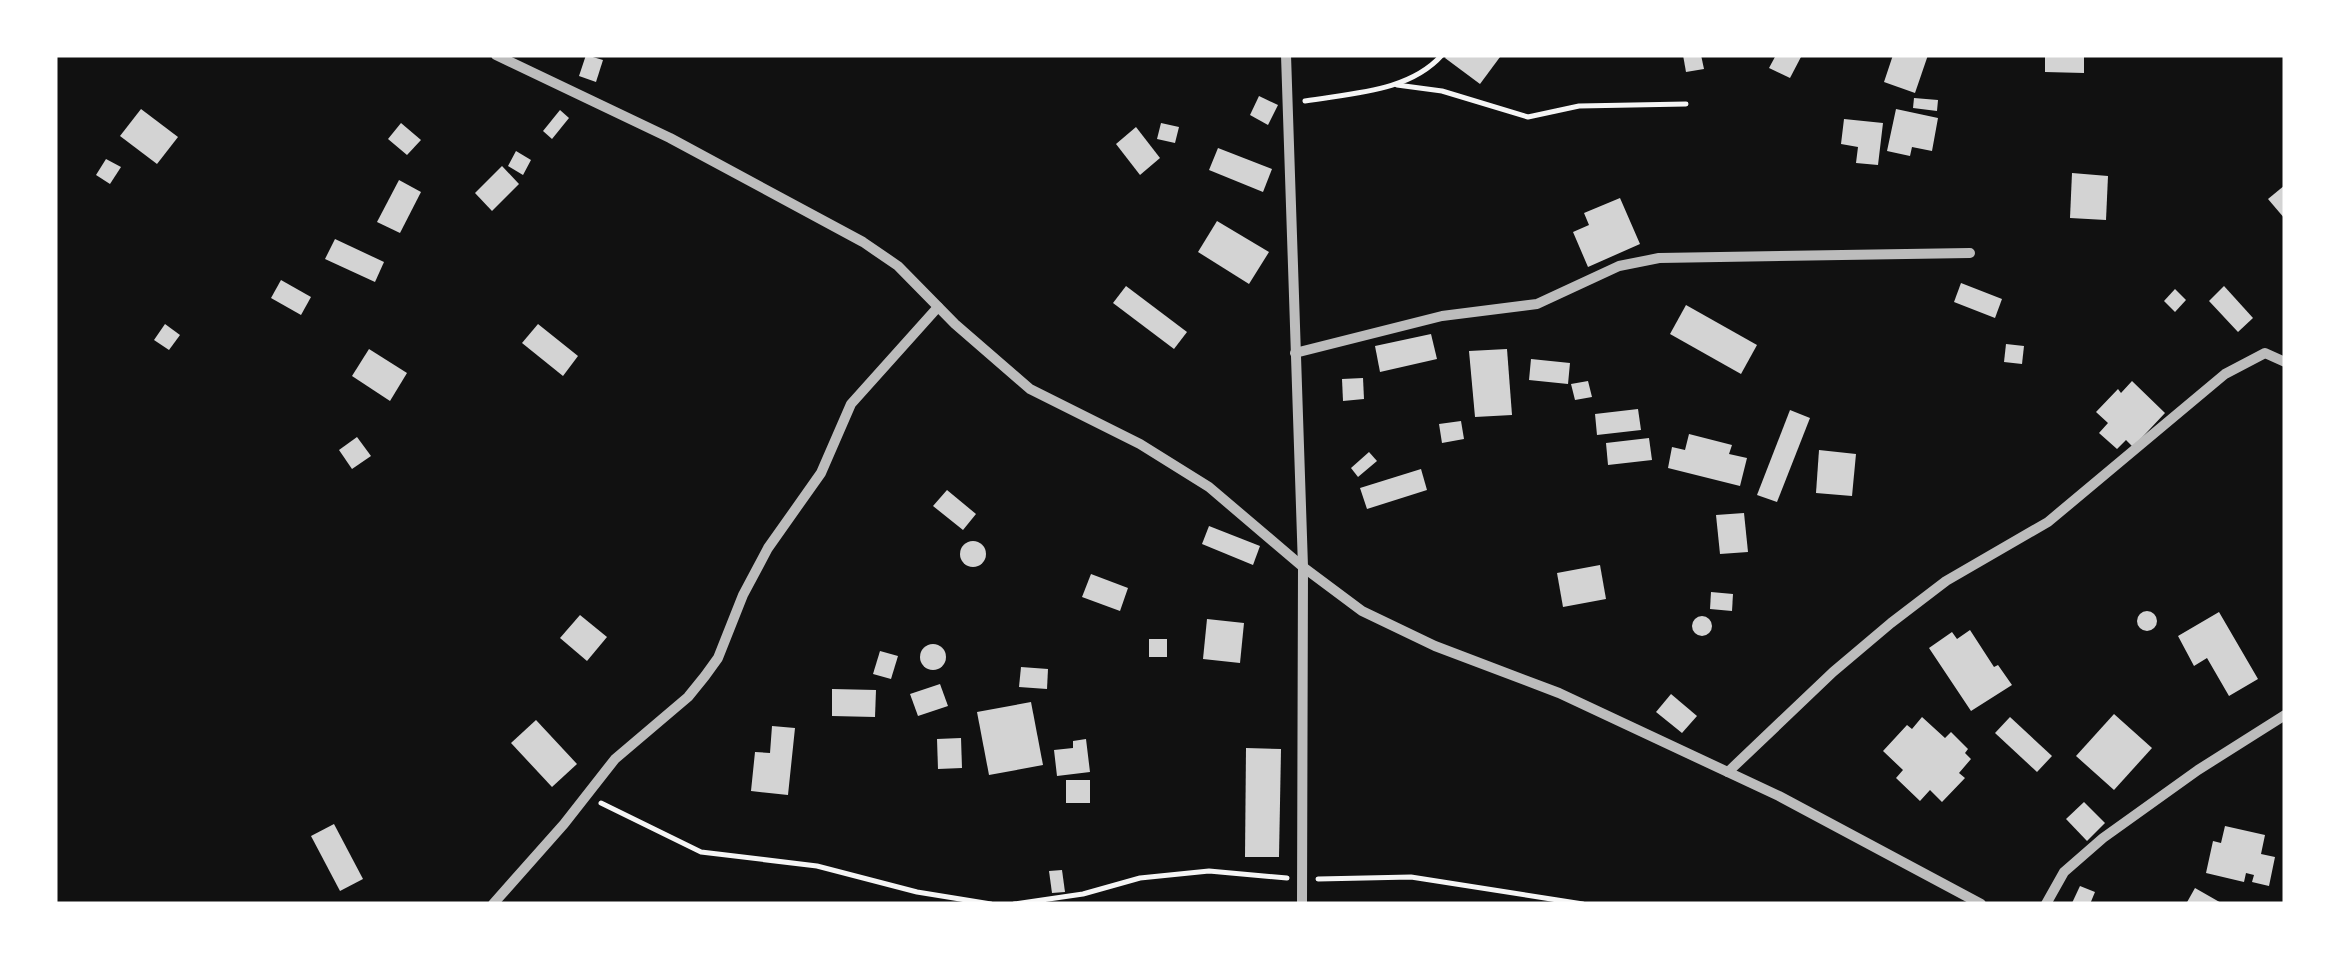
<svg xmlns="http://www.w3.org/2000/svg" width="2340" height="959" viewBox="0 0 2340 959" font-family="Lato,sans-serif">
<rect width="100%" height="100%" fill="#111"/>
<g fill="#d3d3d3">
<polygon points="586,55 603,60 596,82 579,76"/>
<polygon points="1447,55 1497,55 1500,57 1480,84 1445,58"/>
<polygon points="1683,55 1701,55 1704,69 1686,72"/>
<polygon points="1776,55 1802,55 1790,78 1769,68"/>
<polygon points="1893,55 1928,55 1915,93 1884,82"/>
<polygon points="2045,55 2084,55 2084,73 2045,72"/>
<polygon points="1259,96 1278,105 1268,125 1250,115"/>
<polygon points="1914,98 1938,100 1937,111 1913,108"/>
<polygon points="141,109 178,137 157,164 120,136"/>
<polygon points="1896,109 1938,118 1932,151 1912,147 1910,156 1887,151"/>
<polygon points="560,110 569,118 552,139 543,131"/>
<polygon points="1844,119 1883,123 1878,165 1856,163 1858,147 1841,144"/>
<polygon points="401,123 421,140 407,155 388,139"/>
<polygon points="1161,123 1179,127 1175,143 1157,139"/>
<polygon points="1136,127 1160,158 1140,175 1116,144"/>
<polygon points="1218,148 1272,169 1263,192 1209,170"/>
<polygon points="516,151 531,160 523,175 508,166"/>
<polygon points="106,159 121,167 110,184 96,175"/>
<polygon points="502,166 519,184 492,211 475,193"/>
<polygon points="2072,173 2108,176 2106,220 2070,218"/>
<polygon points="399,180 421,192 400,233 377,222"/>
<polygon points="2285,185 2285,219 2268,199"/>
<polygon points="1620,198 1640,244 1588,267 1573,232 1589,225 1584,213"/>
<polygon points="1217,221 1269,252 1249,284 1198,252"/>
<polygon points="335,239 384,262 375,282 325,259"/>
<polygon points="281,280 311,297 301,315 271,298"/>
<polygon points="1961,283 2002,299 1995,318 1954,302"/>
<polygon points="1126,286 1187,332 1174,349 1113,303"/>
<polygon points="2224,286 2253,318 2238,332 2209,301"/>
<polygon points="2175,289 2186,300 2175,312 2164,301"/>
<polygon points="1686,305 1757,345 1741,374 1670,334"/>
<polygon points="165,324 180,335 169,350 154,340"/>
<polygon points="538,324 578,356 563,376 522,343"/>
<polygon points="1431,334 1437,359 1380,372 1375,346"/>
<polygon points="2006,344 2024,346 2022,364 2004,362"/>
<polygon points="369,349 407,373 390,401 352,376"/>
<polygon points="1507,349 1512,415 1475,417 1469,351"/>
<polygon points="1531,359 1570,363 1568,384 1529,380"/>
<polygon points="1363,378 1364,399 1343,401 1342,379"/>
<polygon points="1588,381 1592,397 1575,400 1571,384"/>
<polygon points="2132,381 2165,413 2133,447 2126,440 2117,449 2099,433 2108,423 2096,412 2118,389 2121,393"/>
<polygon points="1638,409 1641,430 1597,435 1595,414"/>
<polygon points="1790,410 1810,418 1777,502 1757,495"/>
<polygon points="1461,421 1464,439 1442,443 1439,424"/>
<polygon points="1689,434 1732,445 1729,454 1747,458 1740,486 1668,468 1672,447 1685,450"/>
<polygon points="357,437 371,456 352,469 339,450"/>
<polygon points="1649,438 1652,460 1608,465 1606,443"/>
<polygon points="1819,450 1856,454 1852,496 1816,493"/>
<polygon points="1369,452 1377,461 1358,477 1351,468"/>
<polygon points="1421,469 1427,490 1367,509 1360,488"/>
<polygon points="947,490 976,514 963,530 933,506"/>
<polygon points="1744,513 1748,552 1720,554 1716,515"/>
<polygon points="1209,526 1260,546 1253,565 1202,544"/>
<circle cx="973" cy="554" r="13"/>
<polygon points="1600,565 1606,599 1563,607 1557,573"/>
<polygon points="1091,574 1128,588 1120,611 1082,597"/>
<polygon points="1711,592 1733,594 1732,611 1710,609"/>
<circle cx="2147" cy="621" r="10"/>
<polygon points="2219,612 2258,679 2229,696 2207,658 2194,666 2178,636"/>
<polygon points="580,615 607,637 587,661 560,638"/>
<circle cx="1702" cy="626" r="10"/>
<polygon points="1207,619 1244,623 1240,663 1203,659"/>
<polygon points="1970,630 1994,667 1998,665 2012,685 1971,711 1929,648 1952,632 1957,639"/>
<rect x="1149" y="639" width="18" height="18"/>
<circle cx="933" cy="657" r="13"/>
<polygon points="880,651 898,656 891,679 873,674"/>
<polygon points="1021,667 1048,669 1047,689 1019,687"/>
<polygon points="940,684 948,706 918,716 910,694"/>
<polygon points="832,689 876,690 875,717 832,716"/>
<polygon points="1671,694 1697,716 1682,733 1656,712"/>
<polygon points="1031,702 1043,765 989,775 977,712"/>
<polygon points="2114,714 2152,748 2114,790 2076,756"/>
<polygon points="1922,717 1945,738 1951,732 1968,749 1965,753 1971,759 1959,773 1965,778 1942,802 1930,790 1920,801 1896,778 1903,770 1883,751 1907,725 1912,729"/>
<polygon points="2010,717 2052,756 2037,772 1995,733"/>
<polygon points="536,720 577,764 552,787 511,743"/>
<polygon points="772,726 795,728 788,795 751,791 755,752 770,753"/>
<polygon points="961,738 962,768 938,769 937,739"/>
<polygon points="1086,739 1090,772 1057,776 1054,750 1073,748 1073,741"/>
<polygon points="1246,748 1281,749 1279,857 1245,857"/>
<rect x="1066" y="780" width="24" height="23"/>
<polygon points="2084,802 2105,823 2087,841 2066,819"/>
<polygon points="334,824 363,879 340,891 311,836"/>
<polygon points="2225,826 2265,835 2261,854 2275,857 2269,886 2252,882 2254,875 2246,873 2244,882 2206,873 2213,841 2221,843"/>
<polygon points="1062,870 1065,892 1052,893 1049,871"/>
<polygon points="2080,886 2095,892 2090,904 2072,903"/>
<polygon points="2195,888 2223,904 2186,904"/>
</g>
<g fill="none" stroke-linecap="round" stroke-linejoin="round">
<g stroke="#f5f5f5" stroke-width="5">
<polyline points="1397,85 1442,91 1528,117 1579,106 1686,104"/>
<path d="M1305,101c47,-8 104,-9 137,-46"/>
<polyline points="601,803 701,852 817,866 917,892 991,904"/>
<polyline points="1318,879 1411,877 1583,904"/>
<polyline points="1014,904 1083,894 1140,878 1209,871 1287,878"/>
</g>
<g stroke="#bcbcbc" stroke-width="10">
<polyline points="496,55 670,138 863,242 898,266 955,324 1030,389 1140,444 1209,487 1303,567 1362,611 1435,646 1559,693 1779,796 1981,904"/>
<polyline points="1286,55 1303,567 1302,904"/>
<polyline points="1295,353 1442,316 1537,304 1619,266 1659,258 1970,253"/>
<polyline points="1728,772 1833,672 1891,623 1946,581 2048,522 2225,374 2265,353 2285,362"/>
<polyline points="493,904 564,824 615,759 688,697 705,676 718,658 743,595 768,548 821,473 851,404 938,307"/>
<polyline points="2046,904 2064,872 2103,838 2198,770 2285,715"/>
</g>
</g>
<rect width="2340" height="959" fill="none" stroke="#ffffff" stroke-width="115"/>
</svg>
